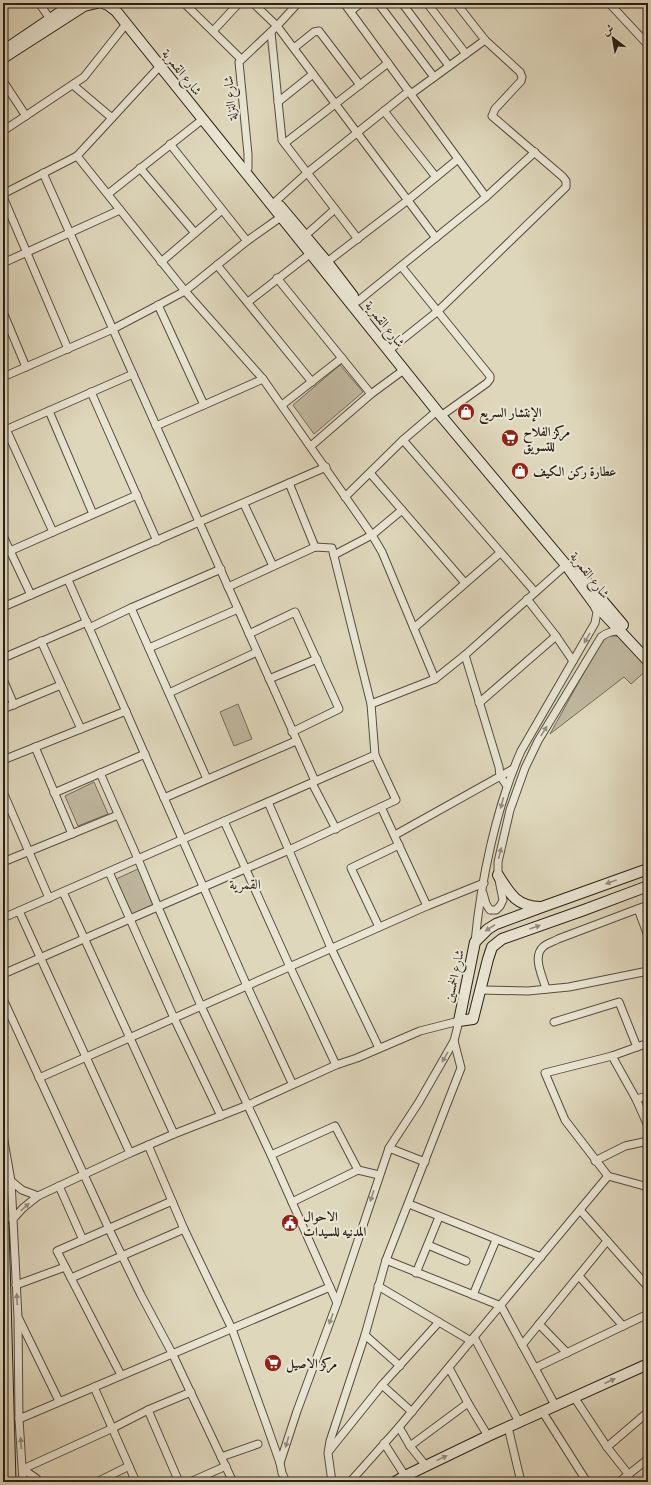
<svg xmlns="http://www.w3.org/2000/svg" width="651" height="1485" viewBox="0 0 651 1485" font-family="'IM FELL French Canon',Amiri,serif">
<rect width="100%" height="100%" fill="#dfd7bc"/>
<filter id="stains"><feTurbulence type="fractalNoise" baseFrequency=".005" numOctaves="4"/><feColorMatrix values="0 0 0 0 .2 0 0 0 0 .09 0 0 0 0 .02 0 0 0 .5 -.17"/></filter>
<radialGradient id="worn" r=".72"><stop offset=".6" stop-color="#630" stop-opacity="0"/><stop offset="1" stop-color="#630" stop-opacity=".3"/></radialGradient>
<g fill="#c0b8a0" stroke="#756c5c">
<polygon points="340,365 363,392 314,434 293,405"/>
<path d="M608,636c3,0 7,0 10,0 9,4 28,24 30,33l-17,15 -7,-7 -74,57 52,-94z"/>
<polygon points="238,704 252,739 234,746 220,712"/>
<polygon points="94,782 108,814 78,826 65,796"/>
<polygon points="138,869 154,904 132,914 116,879"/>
</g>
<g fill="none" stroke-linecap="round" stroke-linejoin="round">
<defs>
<g id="street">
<polyline points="39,3 50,19"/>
<polyline points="184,3 241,59"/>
<polyline points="253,3 277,26 436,238"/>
<polyline points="344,3 486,197 358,301"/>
<polyline points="378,3 434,77"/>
<polyline points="402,3 449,66"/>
<polyline points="427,3 466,54"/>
<polyline points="609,3 648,45"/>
<polyline points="351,11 361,3"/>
<polyline points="213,31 239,3"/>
<polyline points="271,32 282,140 358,239"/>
<polyline points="294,48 314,32 319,31 360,85"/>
<polyline points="3,81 26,116"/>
<polyline points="73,85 112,118"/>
<polyline points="411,94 485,40 456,3"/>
<polyline points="278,102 313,74"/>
<polyline points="384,111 436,177"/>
<polyline points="3,131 84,77 126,24"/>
<polyline points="285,143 388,63"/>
<polyline points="170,144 247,241"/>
<polyline points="77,156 185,291 263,379 372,535 382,552 435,679"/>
<polyline points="140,168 195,233"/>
<polyline points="248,168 248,154 239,62 277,26 298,3"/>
<polyline points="43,173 315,781"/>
<polyline points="3,194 77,156 160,66"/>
<polyline points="108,194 203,119"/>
<polyline points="3,197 68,349"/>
<polyline points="486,197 535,152"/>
<polyline points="276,201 307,173 409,91"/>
<polyline points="306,235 335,209"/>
<polyline points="161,262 222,210"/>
<polyline points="327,262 408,200 458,159"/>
<polyline points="3,263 120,210"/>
<polyline points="217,265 312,382"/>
<polyline points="401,266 490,376 490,379 487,383 445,413"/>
<polyline points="277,278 371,394"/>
<polyline points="248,302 311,253"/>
<polyline points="158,305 204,405"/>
<polyline points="3,312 26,367"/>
<polyline points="393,347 438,311 566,187 566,181 563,177 492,116 495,109 521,81 522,77 520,72 485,40"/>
<polyline points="3,377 113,329 185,291 247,241 281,217"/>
<polyline points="91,392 157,541"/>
<polyline points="282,405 342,358"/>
<polyline points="49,411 93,514"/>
<polyline points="156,426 263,379"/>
<polyline points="6,429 53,532"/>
<polyline points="3,431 133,374"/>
<polyline points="403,440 535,592"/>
<polyline points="311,446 371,394 405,369"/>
<polyline points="370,473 465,583"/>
<polyline points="289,483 315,547"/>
<polyline points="345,497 403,440 437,411"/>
<polyline points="244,504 273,566"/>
<polyline points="3,536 31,595"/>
<polyline points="10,551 137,495"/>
<polyline points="334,555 372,535 402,510"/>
<polyline points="68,580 247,986 292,1083"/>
<polyline points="527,599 556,636 573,661"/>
<polyline points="3,607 326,467"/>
<polyline points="89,628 131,608"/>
<polyline points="414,628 500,553"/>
<polyline points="249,634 295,612 339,709 292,732"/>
<polyline points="41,641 81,729"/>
<polyline points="149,648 238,609"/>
<polyline points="465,655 499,767 500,776 507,786"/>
<polyline points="3,658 87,622"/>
<polyline points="3,679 14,705"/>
<polyline points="269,679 317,659"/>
<polyline points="169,693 257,652"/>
<polyline points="479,703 556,636"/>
<polyline points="371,704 435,679 465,655 566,565"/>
<polyline points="3,709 61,685"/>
<polyline points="35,747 72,834"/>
<polyline points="3,760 126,711"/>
<polyline points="100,773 138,859 158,907 201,1006 271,1155 337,1303"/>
<polyline points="207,779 131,608 221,569"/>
<polyline points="312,783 336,829"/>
<polyline points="3,792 49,898"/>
<polyline points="54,793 145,754"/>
<polyline points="164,798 296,741"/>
<polyline points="268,802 331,948 379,1048"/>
<polyline points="381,807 427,906"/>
<polyline points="224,821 290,967 336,1065"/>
<polyline points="395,835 513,769"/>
<polyline points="3,862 118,815"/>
<polyline points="109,872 174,1018 221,1116"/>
<polyline points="63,892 174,1134"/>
<path d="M483,893l3,11 4,6h6l4,-4 3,-6 -5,-25v-13l12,-52 15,-42 13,-27 63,-104c5,-4 14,-8 21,-4"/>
<polyline points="638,909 648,936"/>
<polyline points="19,911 130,1153"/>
<polyline points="3,918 375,755"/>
<polyline points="379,927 351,868 399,845"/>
<path d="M475,942c6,-62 21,-134 46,-191l74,-128 2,-11 -4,-8"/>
<polyline points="3,974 289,850 396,800 375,755 371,704 332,548 315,547 228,587"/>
<path d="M546,989c-3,-12 -14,-32 -3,-42 4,-4 10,-5 15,-8l90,-34"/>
<polyline points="480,990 528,991 569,987 648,971"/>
<polyline points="3,999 109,1229 141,1295 172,1353 233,1482"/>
<polyline points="554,1022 619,1002 637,1047"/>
<polyline points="648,1043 612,1056 545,1073 565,1120 608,1176 648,1187"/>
<polyline points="612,1056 636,1099 648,1126"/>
<polyline points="39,1078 427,906 484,883"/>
<polyline points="636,1099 648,1096"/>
<polyline points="3,1135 11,1181 13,1219 18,1317 19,1419 23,1482"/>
<polyline points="148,1145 184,1229 232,1329 267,1426 280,1463 282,1473 286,1482"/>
<polyline points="389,1148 425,1162"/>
<polyline points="271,1155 335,1126 358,1170"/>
<polyline points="595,1161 625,1146 648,1141"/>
<polyline points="11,1181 22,1190 38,1196"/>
<polyline points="59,1186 83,1240"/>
<polyline points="292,1202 358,1170 379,1175"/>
<polyline points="409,1204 541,1257"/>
<polyline points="580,1210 648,1287"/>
<polyline points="13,1219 23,1208 38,1196 130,1153 174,1134 248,1105 336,1065 357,1058 420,1031 459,1021 454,1041 419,1102 389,1148 337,1303 297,1411 280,1463"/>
<polyline points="428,1245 466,1261"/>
<polyline points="386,1260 501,1306 555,1405"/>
<polyline points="416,1273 439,1217"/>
<polyline points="579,1276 623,1326"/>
<polyline points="71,1278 184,1229"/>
<polyline points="16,1285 65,1267"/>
<polyline points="378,1286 471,1341"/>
<polyline points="473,1295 496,1240"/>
<polyline points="19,1319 59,1401"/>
<polyline points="539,1324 567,1353"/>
<polyline points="365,1335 400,1366"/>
<polyline points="474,1337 519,1422"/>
<polyline points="522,1345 607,1241"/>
<polyline points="449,1368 468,1403 488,1436"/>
<polyline points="535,1368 648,1314"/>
<polyline points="121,1375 57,1251 172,1201"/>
<polyline points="382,1385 412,1412"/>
<polyline points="94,1387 136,1482"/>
<polyline points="574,1397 607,1447 629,1475"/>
<polyline points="148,1410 179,1482"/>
<polyline points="542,1411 587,1482"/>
<polyline points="19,1419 330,1287"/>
<polyline points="399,1427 410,1446 426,1466"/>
<polyline points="508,1427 521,1482"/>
<polyline points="384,1443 405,1476"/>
<polyline points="410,1446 468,1403"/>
<polyline points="607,1447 648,1412"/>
<polyline points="329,1451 382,1385 439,1322"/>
<polyline points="221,1457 258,1444"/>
<polyline points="38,1482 37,1479 23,1469 113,1428 148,1410 191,1392"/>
<polyline points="97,1482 129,1466"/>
<polyline points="190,1482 226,1466"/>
<polyline points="332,1482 328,1453 330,1441 365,1335 386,1260 461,1068 454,1041"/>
<polyline points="350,1482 399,1427 608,1176"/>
<polyline points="619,1482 648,1459"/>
</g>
<g id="secondary">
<polyline points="103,3 108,5 116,11 437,411 566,565 593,602 648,661"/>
<polyline points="3,51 68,7 77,3"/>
<polyline points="3,58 84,6 97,3"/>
<polyline points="280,206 327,262 353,296"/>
<polyline points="579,573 623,625"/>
<polyline points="648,869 542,907 496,924 488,929 475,942 459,1021 473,1019 488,959 492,947 502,939 584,910 648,886"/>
<path d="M498,875c12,19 18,31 42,32"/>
<polyline points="395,1482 405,1476 488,1436 648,1364"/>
</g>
<polyline id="primary" points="3,1225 10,1482"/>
</defs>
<use href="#street" stroke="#574d40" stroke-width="9"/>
<use href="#secondary" stroke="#2a1f17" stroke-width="12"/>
<use href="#primary" stroke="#2a1f17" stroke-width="13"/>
<use href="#street" stroke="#eae5d3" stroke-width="7"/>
<use href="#secondary" stroke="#eae5d3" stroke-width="10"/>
<use href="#primary" stroke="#dfd7bc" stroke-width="11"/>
</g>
<defs><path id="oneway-solid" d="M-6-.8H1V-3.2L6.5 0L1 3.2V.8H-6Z"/></defs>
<g fill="#948c7e">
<use href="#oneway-solid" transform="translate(587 638) rotate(120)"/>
<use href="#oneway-solid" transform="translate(544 731) rotate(-58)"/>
<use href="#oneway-solid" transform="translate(502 803) rotate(105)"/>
<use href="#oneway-solid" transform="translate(500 853) rotate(-76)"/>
<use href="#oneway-solid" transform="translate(611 882) rotate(160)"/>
<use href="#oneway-solid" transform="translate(535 927) rotate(-19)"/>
<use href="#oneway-solid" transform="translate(490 928) rotate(147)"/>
<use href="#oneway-solid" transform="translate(445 1057) rotate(120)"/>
<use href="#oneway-solid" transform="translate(372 1196) rotate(108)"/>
<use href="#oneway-solid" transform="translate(25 1207) rotate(-42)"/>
<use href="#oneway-solid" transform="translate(17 1299) rotate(-93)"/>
<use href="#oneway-solid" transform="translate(331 1319) rotate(110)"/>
<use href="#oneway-solid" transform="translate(610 1381) rotate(-24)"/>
<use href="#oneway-solid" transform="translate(287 1442) rotate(107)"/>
<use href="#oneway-solid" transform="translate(21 1443) rotate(-94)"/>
<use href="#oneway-solid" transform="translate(442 1458) rotate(-26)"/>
</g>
<defs>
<symbol id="shop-disc" viewBox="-11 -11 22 22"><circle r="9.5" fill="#8f2418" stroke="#eae5d3"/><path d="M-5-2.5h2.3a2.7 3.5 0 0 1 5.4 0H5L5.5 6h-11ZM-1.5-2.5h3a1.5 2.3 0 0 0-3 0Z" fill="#fff"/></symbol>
<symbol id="supermarket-disc" viewBox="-11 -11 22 22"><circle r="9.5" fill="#8f2418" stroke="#eae5d3"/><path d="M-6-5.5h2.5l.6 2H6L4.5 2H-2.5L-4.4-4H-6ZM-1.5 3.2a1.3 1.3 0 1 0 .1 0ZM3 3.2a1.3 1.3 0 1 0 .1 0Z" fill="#fff"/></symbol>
<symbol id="civic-disc" viewBox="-11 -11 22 22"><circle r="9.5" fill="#8f2418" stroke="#eae5d3"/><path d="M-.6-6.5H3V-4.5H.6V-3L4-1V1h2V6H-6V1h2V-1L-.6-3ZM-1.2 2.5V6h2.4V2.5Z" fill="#fff"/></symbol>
</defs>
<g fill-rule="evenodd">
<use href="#shop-disc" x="456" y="402" width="20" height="20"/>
<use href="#supermarket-disc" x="500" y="428" width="20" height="20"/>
<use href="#shop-disc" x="510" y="461" width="20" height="20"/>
<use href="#civic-disc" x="280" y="1213" width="20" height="20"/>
<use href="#supermarket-disc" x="263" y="1353" width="20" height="20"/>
</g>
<g text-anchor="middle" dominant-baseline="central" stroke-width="4" stroke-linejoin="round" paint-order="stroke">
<g font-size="13" fill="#2a1f17" stroke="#eae5d3">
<text transform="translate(182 72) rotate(51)">شارع القمرية</text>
<text transform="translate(230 98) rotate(-96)">شارع النزلة</text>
<text transform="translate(385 324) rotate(51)">شارع القمرية</text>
<text transform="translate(590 575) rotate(52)">شارع القمرية</text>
<text transform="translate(454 976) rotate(-78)">شارع الخمسين</text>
</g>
<g font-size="13" font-weight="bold" fill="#2a1f17" stroke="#eae5d3" text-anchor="start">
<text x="479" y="412">الإنتشار السريع</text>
<text x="523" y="431">مركز الفلاح<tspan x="523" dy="15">للتسويق</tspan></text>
<text x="533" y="471">عطارة ركن الكيف</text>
<text x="303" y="1216">الاحوال<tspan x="303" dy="15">المدنيه للسيدات</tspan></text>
<text x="286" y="1363">مركز الاصيل</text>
</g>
<g font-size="14" fill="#2a1f17" stroke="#eae5d3">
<text x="245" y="884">القمرية</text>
</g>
</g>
<rect width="651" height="1485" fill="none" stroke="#dfd7bc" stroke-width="16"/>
<rect x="4" y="4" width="643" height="1477" fill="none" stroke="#2a1f17" stroke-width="2"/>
<rect x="8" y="8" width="635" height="1469" fill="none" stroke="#2a1f17"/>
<g transform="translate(613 38) rotate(329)" stroke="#eae5d3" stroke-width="3" paint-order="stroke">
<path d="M0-3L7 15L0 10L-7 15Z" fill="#2a1f17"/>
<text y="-6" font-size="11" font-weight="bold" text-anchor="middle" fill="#2a1f17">ش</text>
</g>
<rect width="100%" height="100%" filter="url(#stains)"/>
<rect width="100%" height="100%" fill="url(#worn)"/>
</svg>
